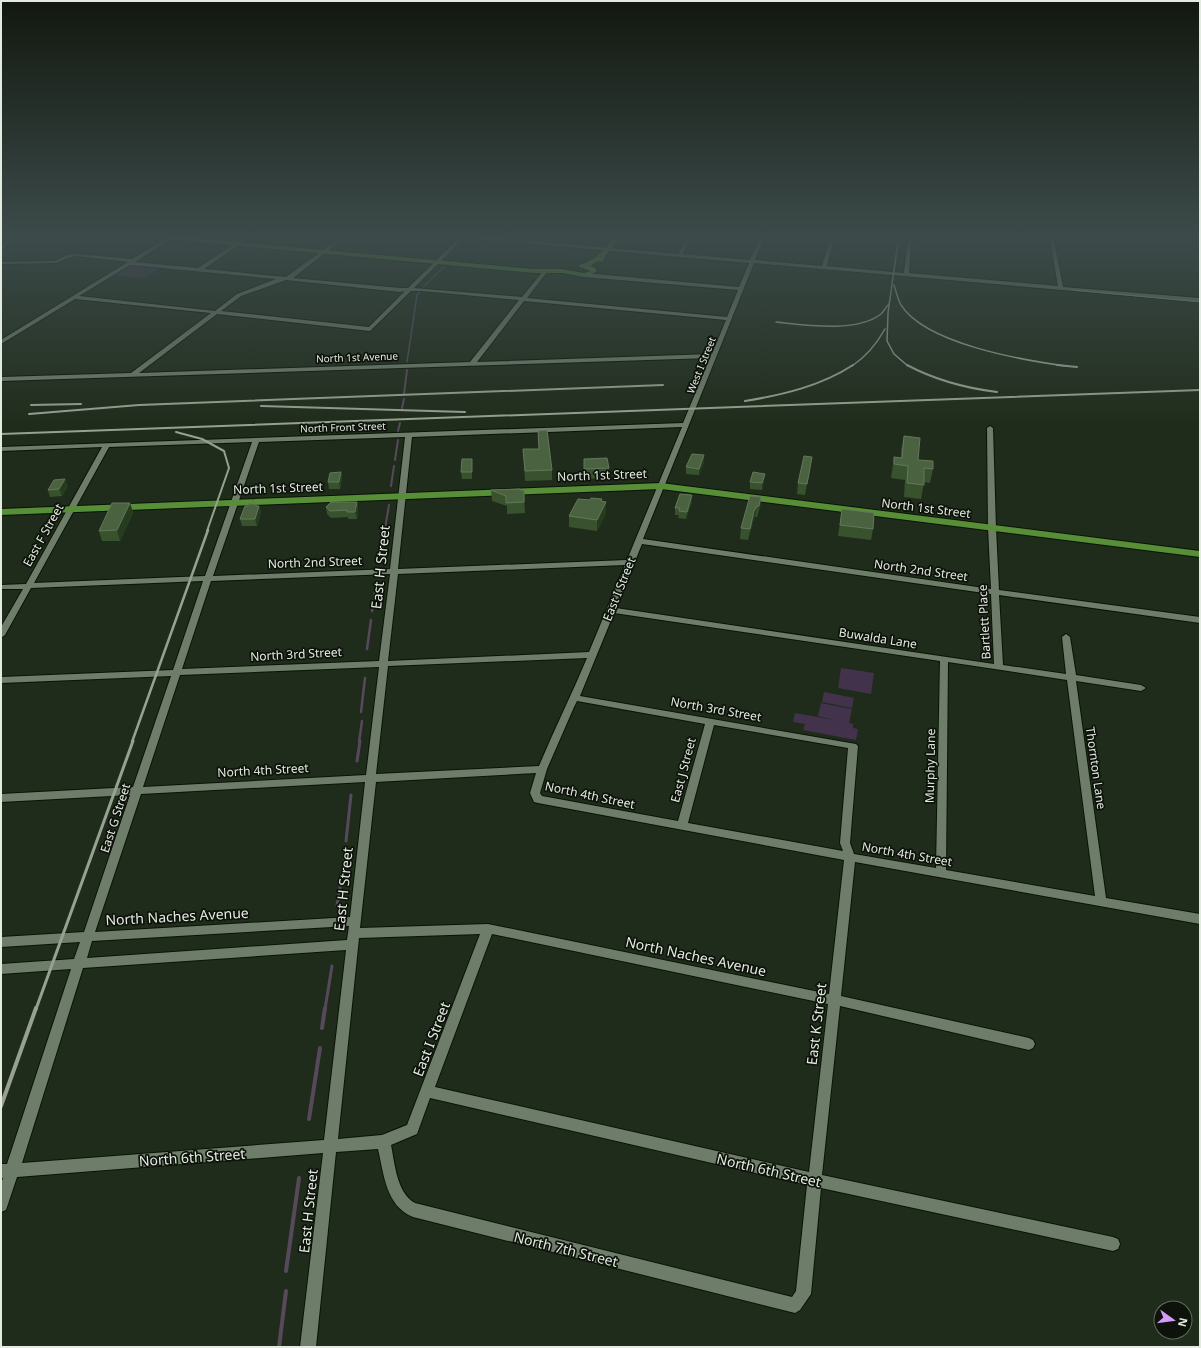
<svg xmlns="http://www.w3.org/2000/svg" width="1201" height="1348" viewBox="0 0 1201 1348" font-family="'Noto Sans',sans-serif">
<rect width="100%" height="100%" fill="#202c1b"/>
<g fill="#42324b">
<polygon points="132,264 161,267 144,278 114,275"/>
<polygon points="841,668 874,673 871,694 838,688"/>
<polygon points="824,692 854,698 852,708 822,702"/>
<polygon points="821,703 852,709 849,723 853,724 853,728 858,729 856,740 803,730 805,724 793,722 795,713 835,720 818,716"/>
</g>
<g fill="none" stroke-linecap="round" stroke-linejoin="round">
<g stroke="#56495c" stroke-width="1.5">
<polyline points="423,287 445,266"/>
<polyline points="407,362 417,295 420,291"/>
</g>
<g stroke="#56495c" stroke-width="2">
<polyline points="404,394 407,370"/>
<polyline points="402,408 404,399"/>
<polyline points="398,431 400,423"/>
<polyline points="395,460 398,440"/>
<polyline points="391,486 394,466"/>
<polyline points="385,528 389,505"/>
</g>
<g stroke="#56495c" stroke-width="2.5">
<polyline points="381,561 384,534"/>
<polyline points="372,611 377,581"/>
<polyline points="367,649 371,620"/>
<polyline points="361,712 365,678"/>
<polyline points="359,742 362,721"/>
</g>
<g stroke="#56495c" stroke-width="3">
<polyline points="357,761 360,741"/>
<polyline points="346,841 351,795"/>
<polyline points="337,905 346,852"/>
<polyline points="325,1009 332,966"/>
</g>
<g stroke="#56495c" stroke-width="4">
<polyline points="322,1028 325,1008"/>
<polyline points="309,1119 320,1048"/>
<polyline points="286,1271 299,1178"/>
<polyline points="279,1347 286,1291"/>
</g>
<defs>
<g id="minor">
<polygon points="13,235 17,235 1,250 1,246"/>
<path d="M172,235h5l-42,27 63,6 50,-33h5l-49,34 82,8 58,-42h4l-55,43 107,10h8l51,-50 -15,-2 -2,-1h21l215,19 10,-19h4l-9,19 67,6 11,-25h4l-10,25 67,6 9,-31h4l-8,31 77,7 4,-38h4l-3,38 149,13 -9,-51h4l10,52 137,11v4l-446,-39 -111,276 348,50 -3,-61 -1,-100 3,-2 3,2 3,100 3,62 201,27v6l-201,-28 4,70 63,9 -4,-37 4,-3 4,3 6,38 65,10 5,3 -5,3 -65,-10 30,217 94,16v10l-345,-62 -14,134 188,42 4,2 2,4 -2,4 -4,2 -189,-44 -18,169 291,62 5,2 2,5 -2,5 -5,2 -292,-63 -10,106 -11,16 -5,3 -382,-96c-27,-11 -29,-42 -35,-68l-42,3 -20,195h-16l23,-194 -306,24 -11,33 -5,2v-29l2,-5h-2v-14h6l64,-195 -70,5v-10l73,-5 6,-17 -79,5v-10l83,-5 46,-137 -129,7v-8l132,-7 38,-111 -170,7v-6l172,-7 30,-89 -172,7 -26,47 -4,3v-11l22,-38h-22v-4l25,-1 76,-137 -101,4v-4l682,-24 27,-65 -709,23v-4l130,-4 80,-60 -136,-14 -74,45v-4l127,-78 -51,-6 -7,1 -14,6 -55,1v-2l54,-1 12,-6 10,-1 55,5zM464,238l285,25 -10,24 -155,-14 -3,2 3,2 154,13 -11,27 -200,-19 20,-26 -3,-2 -22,27 -108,-9zM130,265l146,14 -39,15 -22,17 -136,-15zM286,280l114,12 5,-1 -36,36 -148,-16 20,-15zM411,291h11l97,9 -49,62 -331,11 78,-59 153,17zM524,301l202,19 -14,34 -235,8zM682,427l-55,133 -229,9 14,-132zM405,437l-15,132 -177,7 46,-134zM252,442l-47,134 -171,7 75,-136zM642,544l349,50 3,70 -378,-56zM625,565l-36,87 -201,9 10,-87zM390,574l-11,87 -197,8 29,-88zM614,613l326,48 -4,207 -82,-14 -4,-11 8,-97 -2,-2 -276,-48zM587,658c-15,36 -33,72 -48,108l-163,8 12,-108zM948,662l119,18 28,216 -149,-26zM379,667l-13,108 -223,12 37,-112zM577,701l128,23 -27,97 -136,-25 -2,-3 7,-24 27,-62zM714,725l134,23 -8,95 3,8 -155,-28zM536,773l-6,20 4,9 4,1 306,57 -15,134 -341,-70 -128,4 16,-146zM365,782l-15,135 -255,15 46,-138zM349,926l-2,14 -260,18 5,-17zM480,934l-73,191 -25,10 -44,4 21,-201zM492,934l336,70 -19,168 -374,-85zM346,950l-22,190 -302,23 61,-195zM430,1098l377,87 -11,106 -4,6 -377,-94c-18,-10 -20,-38 -24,-58l26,-11z"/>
</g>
<g id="major">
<path d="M141,235h17l376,34h28l22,4 7,-2 -12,-4v-2c18,-5 26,-17 37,-30h6l-16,20 -3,7 -5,-1 -8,5 4,1 3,4 -1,1 -12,5 -22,-4h-28l-390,-36z"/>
<polygon points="661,483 1200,551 1200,557 661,489 1,515 1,509"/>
</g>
</defs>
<use href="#minor" stroke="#091405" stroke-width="2"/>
<use href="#major" stroke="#091405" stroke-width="2"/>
<use href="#minor" fill="#6e7d69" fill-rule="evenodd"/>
<use href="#major" fill="#588e37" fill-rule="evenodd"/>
<polyline stroke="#97a093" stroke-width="1" points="1073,290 1200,302"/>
<g stroke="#97a093" stroke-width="1.5">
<polyline points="899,235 888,313 887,341 894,354 908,366"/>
<path d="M894,285c2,6 4,15 7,20 25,39 121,55 165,61"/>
<path d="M776,322c29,3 81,11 105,-8 3,-3 5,-7 8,-10"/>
<path d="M852,366c15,-10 24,-21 33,-37"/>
</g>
<g stroke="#97a093" stroke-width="2">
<path d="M907,365c28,15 58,23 90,27"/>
<polyline points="1057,365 1077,367"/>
<path d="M745,401c37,-6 76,-15 108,-36"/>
<polyline points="31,405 81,404"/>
<polyline points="261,406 465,412"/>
<polyline points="29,414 139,405 663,385"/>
<polyline points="176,432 202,439 224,451 229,468 207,531"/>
<polyline points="1,434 1200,390"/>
</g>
<polyline stroke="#97a093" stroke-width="2.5" points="132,742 208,530"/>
<polyline stroke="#97a093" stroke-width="3" points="36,1009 133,741"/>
<polyline stroke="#97a093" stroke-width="4" points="1,1106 36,1008"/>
</g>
<g fill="#39522e">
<polygon points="538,431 552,470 552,480 525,481 523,449 539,449"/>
<polygon points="904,436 918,460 933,469 930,483 924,482 921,499 904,497 905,480 891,478 894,457 901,458 901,450"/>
<polygon points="812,457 805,495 797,494 798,483"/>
<polygon points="584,459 609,468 609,478 584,479"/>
<polygon points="704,462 699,475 686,474 686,467"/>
<polygon points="472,466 472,479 462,479 461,472"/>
<polygon points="341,472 342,479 340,489 329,489 328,482"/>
<polygon points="765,474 764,481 762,490 750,489 750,482"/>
<polygon points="68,486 62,496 50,497 48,490"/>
<polygon points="491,490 524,490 525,513 507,514 507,506 492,501"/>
<polygon points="761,497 760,508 757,517 755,517 753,522 748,540 740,539 741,528"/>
<polygon points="602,499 602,501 606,513 597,531 569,527 569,516"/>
<polygon points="357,502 358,509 357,519 348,519 348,517 331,518 327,514 326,507"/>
<polygon points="692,502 686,519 678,518 679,515 675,515 675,508"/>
<polygon points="130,503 133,513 120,541 102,541 99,531"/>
<polygon points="256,504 257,506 259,506 261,513 257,526 242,526 240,519"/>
<polygon points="842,509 873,529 871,540 838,536"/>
</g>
<g fill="#273c1f">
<polygon points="704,455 704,462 699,475 699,469"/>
<polygon points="812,457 811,467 805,495 807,484"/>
<polygon points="341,472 342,479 340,489 339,482"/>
<polygon points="765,474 764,481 762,490 762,483"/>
<polygon points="65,479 68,486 62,496 59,489"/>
<polygon points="692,495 692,502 686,519 687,512"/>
<polygon points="761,497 760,508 757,517 759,506"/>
<polygon points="357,502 358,509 357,519 355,512"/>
<polygon points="606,502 606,513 597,531 597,520"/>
<polygon points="130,503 133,513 120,541 117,530"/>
<polygon points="256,504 258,511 259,506 261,513 257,526 255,519"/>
<polygon points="757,506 755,517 753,522 748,540 750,529 754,511"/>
</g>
<g fill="#4b6241" stroke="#63785a">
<polygon points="547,430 552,470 525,471 523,449 539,449 538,431"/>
<polygon points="904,436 920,438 918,460 933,461 933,469 924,468 924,485 907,483 908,466 894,464 894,457 902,458"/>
<polygon points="692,454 704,455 699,469 686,467"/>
<polygon points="804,456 812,457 807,484 798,483"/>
<polygon points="607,458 609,468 584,469 584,459"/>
<polygon points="462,459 472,459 472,472 461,472"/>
<polygon points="341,472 339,482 328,482 330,473"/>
<polygon points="753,472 765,474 762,483 750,482"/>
<polygon points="65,479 59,489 48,490 54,480"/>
<polygon points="520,489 520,490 524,490 524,502 506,503 506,496 491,490"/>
<polygon points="680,494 692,495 687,512 679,511 680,508 675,508"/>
<polygon points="750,496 761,497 759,506 757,506 754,511 750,529 741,528"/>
<polygon points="591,498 602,499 601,501 606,502 597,520 569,516 578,499 590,500"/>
<polygon points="331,502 357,502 355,512 347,512 347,510 330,511 326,507"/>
<polygon points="112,503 130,503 117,530 99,531"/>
<polygon points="248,504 256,504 256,506 259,506 255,519 240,519 245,506 248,506"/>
<polygon points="842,509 874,513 873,529 840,525"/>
</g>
<linearGradient id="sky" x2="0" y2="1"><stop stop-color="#12180f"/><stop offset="0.56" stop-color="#3c4b4a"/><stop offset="1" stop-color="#3c4b4a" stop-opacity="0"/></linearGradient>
<rect width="1201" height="423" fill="url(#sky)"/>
<g text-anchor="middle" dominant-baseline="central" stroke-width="3.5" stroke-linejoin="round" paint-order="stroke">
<g font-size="10" fill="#e3ebe0" stroke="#0d130b">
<text transform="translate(357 357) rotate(-2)">North 1st Avenue</text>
<text transform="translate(701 365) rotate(-68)">West I Street</text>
<text transform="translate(343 427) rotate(-2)">North Front Street</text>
</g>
<g font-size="12" fill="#e3ebe0" stroke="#0d130b">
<text transform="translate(602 475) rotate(-2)">North 1st Street</text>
<text transform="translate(278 488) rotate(-2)">North 1st Street</text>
<text transform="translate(926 508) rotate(7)">North 1st Street</text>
<text transform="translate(43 535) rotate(-61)">East F Street</text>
<text transform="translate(315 562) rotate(-2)">North 2nd Street</text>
<text transform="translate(921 570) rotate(8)">North 2nd Street</text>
<text transform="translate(619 589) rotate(-68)">East I Street</text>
<text transform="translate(984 622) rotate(-93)">Bartlett Place</text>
<text transform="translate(878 638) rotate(9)">Buwalda Lane</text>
<text transform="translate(296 654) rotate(-3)">North 3rd Street</text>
<text transform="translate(716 709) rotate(10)">North 3rd Street</text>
<text transform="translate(930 766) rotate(-89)">Murphy Lane</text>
<text transform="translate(1096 768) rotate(82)">Thornton Lane</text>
<text transform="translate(263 770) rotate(-3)">North 4th Street</text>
<text transform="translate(683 770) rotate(-75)">East J Street</text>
<text transform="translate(590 795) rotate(12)">North 4th Street</text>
<text transform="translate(115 818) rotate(-72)">East G Street</text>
<text transform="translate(907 854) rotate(10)">North 4th Street</text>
</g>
<g font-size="14" fill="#e3ebe0" stroke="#0d130b">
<text transform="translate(380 567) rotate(-84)">East H Street</text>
<text transform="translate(343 889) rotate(-84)">East H Street</text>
<text transform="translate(177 916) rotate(-3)">North Naches Avenue</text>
<text transform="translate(696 956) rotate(12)">North Naches Avenue</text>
<text transform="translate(816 1024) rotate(-83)">East K Street</text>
<text transform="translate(431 1039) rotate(-69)">East I Street</text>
<text transform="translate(192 1157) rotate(-4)">North 6th Street</text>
<text transform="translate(769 1170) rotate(13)">North 6th Street</text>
<text transform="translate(308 1211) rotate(-84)">East H Street</text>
<text transform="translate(566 1249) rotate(14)">North 7th Street</text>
</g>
</g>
<rect width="1201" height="1348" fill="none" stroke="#e3ebe0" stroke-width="4"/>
<g transform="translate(1173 1320) rotate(104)"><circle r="19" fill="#0d130b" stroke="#636960"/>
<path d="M0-3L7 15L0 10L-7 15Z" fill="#d79bf9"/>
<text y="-6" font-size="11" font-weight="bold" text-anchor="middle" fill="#e3ebe0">N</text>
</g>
</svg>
